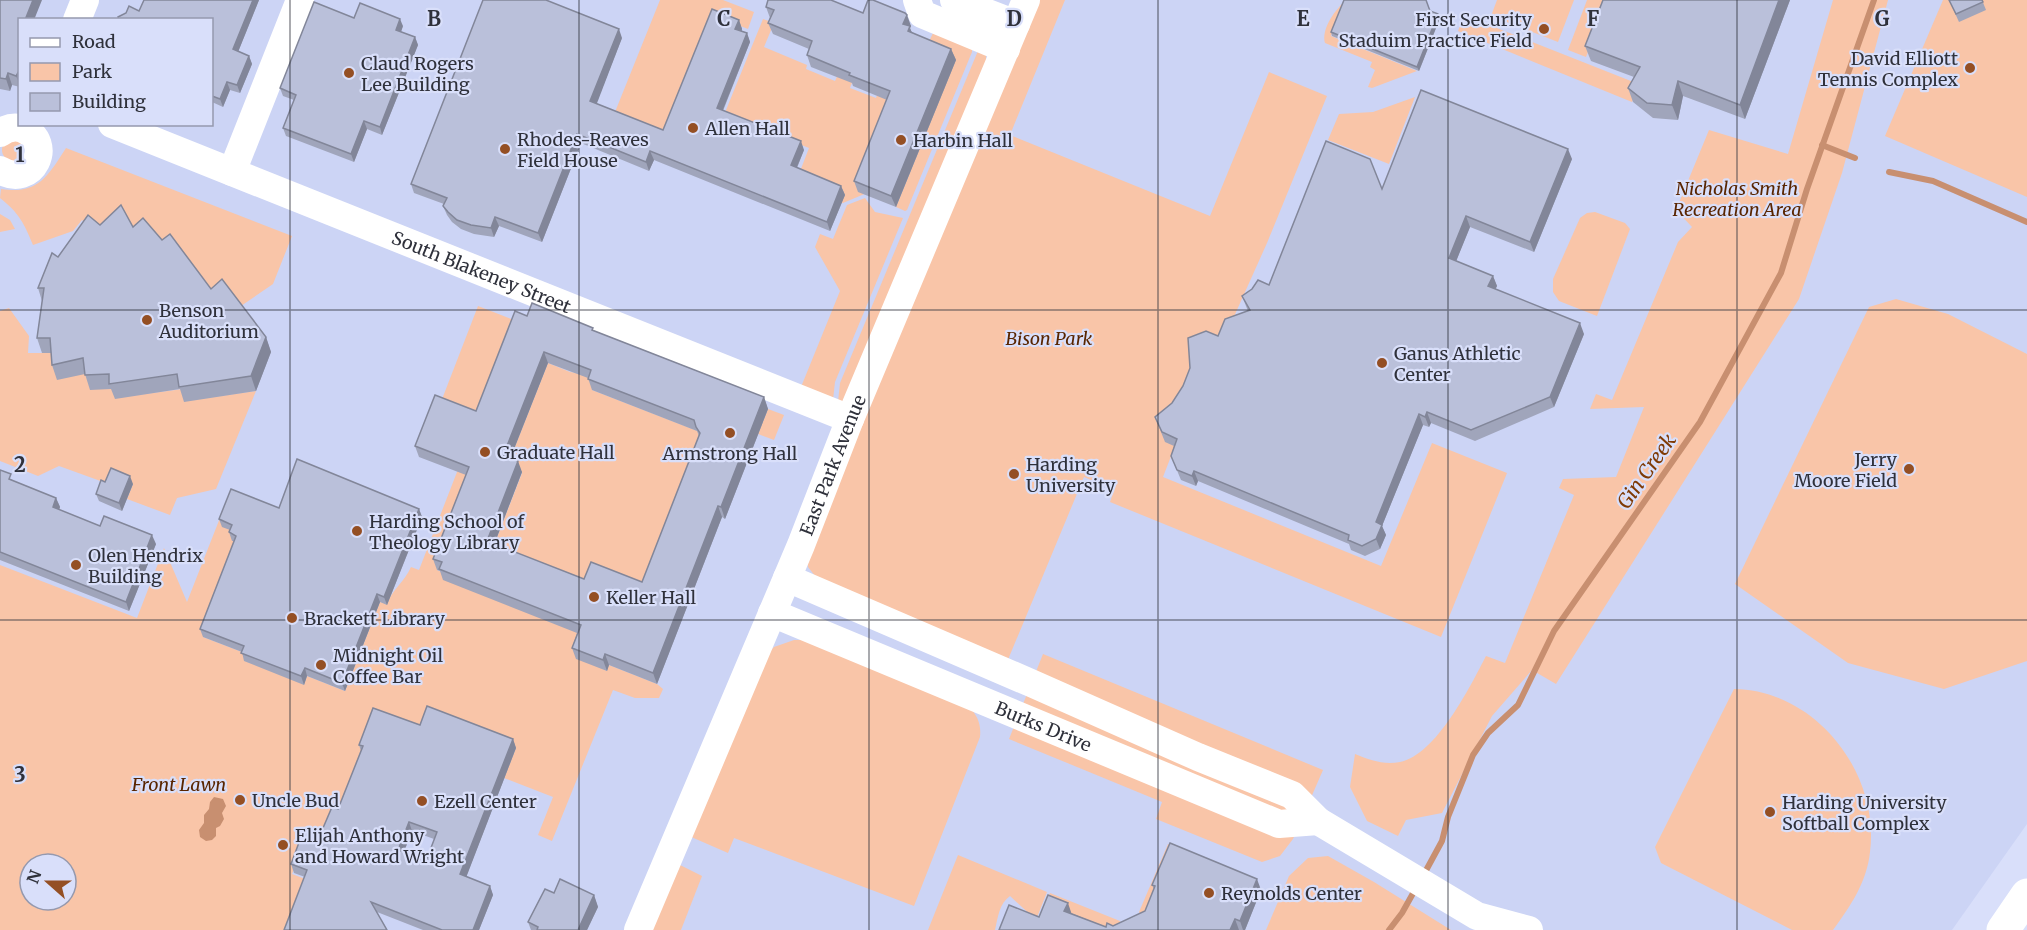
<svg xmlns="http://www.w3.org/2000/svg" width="2027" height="930" viewBox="0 0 2027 930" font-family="Merriweather,serif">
<rect width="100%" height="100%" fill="#d9dffa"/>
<path fill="#ccd4f5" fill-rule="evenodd" d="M0,0h2027v824l-75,106h-1952zM20,20h192v104h-192zM30,864h36v36h-36z"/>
<g fill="#f9c5a8" fill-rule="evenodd">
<polygon points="660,0 723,0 754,12 748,29 715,16 665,138 613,117"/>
<polygon points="1037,0 1065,0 1010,135 1210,216 1269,72 1327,96 1267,243 1228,330 1194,378 1175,446 1163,477 1381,566 1432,443 1507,473 1441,637 1110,502 1114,490 1084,477 1007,662 819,581 808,567 807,553"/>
<path d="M1346,0l-15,36 86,35 -45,17 -4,-1 7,-17 -5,-3 2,-5 -47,-19c-4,-15 11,-34 21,-43z"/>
<polygon points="1497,0 1574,0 1558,42 1491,16"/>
<polygon points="1587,0 1608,0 1586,57 1568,50"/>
<path d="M1833,0h55l-46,173 -43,126 -243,385 -24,-14 -40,46 -50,97 -36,7 -8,16 -31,-15 -17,-34 5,-33c15,6 28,11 45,8 36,-7 70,-75 86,-106l19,7 69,-168 -15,-7 4,-9 53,-2 28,-70 -54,2 6,-15 16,6 66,-158 14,-15 -16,-17 33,-80 79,24z"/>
<polygon points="1943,0 2027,0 2027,197 1885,136"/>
<polygon points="1464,15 1641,85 1632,102 1458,31"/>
<polygon points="763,19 774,23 764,47 807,65 806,69 835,81 842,66 856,72 850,88 876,98 883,79 901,87 874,190 843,203 837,201 799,174 809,148 724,115"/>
<polygon points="933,33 972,49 972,52 907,210 905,211 896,207 955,61 926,48"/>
<polygon points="980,46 986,53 986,63 842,403 838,402 840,383"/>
<polygon points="1415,97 1389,164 1328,140 1339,114 1373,112"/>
<circle cx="13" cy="150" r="11"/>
<path d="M66,148l226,88 -19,48 -35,24 -22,-4 -111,-64 -23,-20 -9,11 -40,14c-9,-22 -14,-32 -33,-47l1,-9c37,6 47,-13 65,-41z"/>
<polygon points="865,198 875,212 903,218 835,382 833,400 801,387 840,291 815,247 820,234 833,239 847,205"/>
<polygon points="1595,212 1625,223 1630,229 1597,316 1559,301 1553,292 1553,279 1580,218 1587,213"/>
<polygon points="0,214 10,220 15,229 0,232"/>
<polygon points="1896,299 1948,314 2027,354 2027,661 1944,689 1848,663 1735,584 1869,307"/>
<polygon points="478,306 519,322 474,436 439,407"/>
<polygon points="9,308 29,336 28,353 55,353 115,389 115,398 183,389 185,401 256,391 216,489 177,498 170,515 127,499 133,484 106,483 59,466 38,476 0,461 0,311"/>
<polygon points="548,363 570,372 597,376 592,390 708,435 646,593 607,578 610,569 598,565 588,590 491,553 522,473 507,467"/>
<polygon points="768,409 784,415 774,440 758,434"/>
<path d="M464,454l16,7 -43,109 148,66 21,35 3,-6 48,19 6,5 -4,9h-24l-22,-8 -61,151 -14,-6 15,-38 -49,-19 12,-30 -175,66 -18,29 -16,-6 -15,37 16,6 -18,50h-290v-365l137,53 27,-70 23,54 42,-107 6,38 4,11 -36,93 44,17 -2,7 59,23 3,-8 38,15 35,-89 7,2c5,-14 18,-23 24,-37l8,3zM30,864h36v36h-36z"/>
<path d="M794,640h8l170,70c7,9 9,16 8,27l-66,169 -180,-68 -6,15 -39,-17 77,-181 8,-8z"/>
<polygon points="1043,654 1323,770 1293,839 1280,856 1262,862 1156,819 1162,802 1009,739"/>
<path d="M1734,689c82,1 146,84 136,163 -3,30 -20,55 -37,78h-41l-131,-67 -6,-16z"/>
<polygon points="1168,844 1198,856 1144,925 1139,912"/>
<path d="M958,855l89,37 -11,28 -26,-24c-11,8 -12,21 -15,34h-67z"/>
<polygon points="1328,856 1374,882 1451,930 1266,930 1289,876 1308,858"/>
<polygon points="678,864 702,876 681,930 651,930"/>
<polygon points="1050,893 1120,921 1123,930 1039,921"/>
</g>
<polygon fill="#c88f70" points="214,797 223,799 226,806 222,813 224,819 220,826 216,828 216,836 212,840 206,841 200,837 199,830 204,823 204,815 209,809 210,802"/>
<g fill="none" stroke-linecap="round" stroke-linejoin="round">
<g stroke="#c88f70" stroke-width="6">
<polyline points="1822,145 1855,158"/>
<polyline points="1889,172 1933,181 2027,222"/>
<polyline points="1423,876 1442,841 1448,817 1473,755 1488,733 1518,705 1554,631 1700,422 1781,273 1807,189 1874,0"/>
<polyline points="1389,930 1402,913 1416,888"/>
</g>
<g stroke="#fff" stroke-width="28">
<polyline points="917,0 922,14 1006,49"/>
<polyline points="954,0 1016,24"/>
<polyline points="77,20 85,0"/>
<path id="s1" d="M112,124l738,295"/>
<path d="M0,133c7,-5 15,-7 23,-4 32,13 10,61 -23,41"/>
<polyline points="232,172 300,0"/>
<polyline points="787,578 1031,683 1198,757 1292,795 1318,821 1477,916 1529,930"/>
<path id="s2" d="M772,613l507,211 39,-3"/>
<path id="s3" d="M638,930l163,-385 49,-126 176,-419"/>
</g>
<polyline stroke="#fff" stroke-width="33" points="2003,930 2027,895"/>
</g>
<g fill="#a0a5bb" fill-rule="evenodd">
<polygon points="0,0 20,20 20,87 12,85 10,91 0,89 0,90"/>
<polygon points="144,0 259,0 238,52 249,56 252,64 240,93 230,90 223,107 212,102 212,20 119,20 118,17 126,13 129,6 139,11"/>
<polygon points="1603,0 1790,0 1745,119 1683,96 1678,120 1653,118 1633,102 1628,88 1634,77 1591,61 1585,46"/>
<polygon points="1949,0 1982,0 1986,10 1959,22"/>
<polygon points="766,7 863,13 911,26 910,28 912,33 951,49 956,60 896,207 858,192 854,181 887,100 853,86 852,83 811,67 807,55 809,49 773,34 768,23 770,18"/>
<polygon points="1430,11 1440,18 1419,71 1332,36 1331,32"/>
<polygon points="739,20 742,29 742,31 747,33 750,42 723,111 804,150 797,168 841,186 845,195 830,231 654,160 649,171 581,143 542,242 499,226 494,237 474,234 461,229 452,222 447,215 443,206 444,204 414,193 411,184 622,38 596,104 663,130"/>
<polygon points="403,26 401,32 415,37 418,45 382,135 367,129 354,162 286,136 283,128 294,100 283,96 280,88"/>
<polygon points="1572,159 1534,252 1470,227 1456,261 1493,276 1497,286 1495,289 1584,334 1554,407 1475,441 1431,423 1429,427 1423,425 1382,526 1386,535 1380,549 1365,556 1351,550 1349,544 1198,481 1196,486 1181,480 1171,456 1174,446 1165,442 1155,417 1172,403 1218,336 1248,311 1242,296 1269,285 1382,189"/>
<polygon points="100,225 133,227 162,240 211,289 266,337 271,352 256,391 184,402 180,389 115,399 111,389 90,390 85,374 57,380 52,365 51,353 42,353 37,338 42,301 38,288 58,257"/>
<path d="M527,316l68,15 169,66 4,12 -43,110 -3,-2 -65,167 -48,-19 -2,6 -31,-12 -4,-11 5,-15 -134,-53 -3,-9 -3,-1 -4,-11 33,-84 -47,-18 -4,-11 61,-35zM548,363l40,15 4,12 105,41 2,5 -57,146 -58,-3 -90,-35 28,-72 -12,-14z"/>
<polygon points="0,470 13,481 56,498 60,507 59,510 100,526 156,544 129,611 0,560"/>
<polygon points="105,482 133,484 122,511 99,501 96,494"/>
<polygon points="279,508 419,509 422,517 387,605 380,602 345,691 307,676 304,685 244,661 242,652 203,637 200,629 234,541 232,541 229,532 230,530 222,527 219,519"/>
<path d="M420,725l93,14 3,9 -50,129 24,9 3,9 -14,35h-56l-46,-18 -72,-35 -11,-4 -3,-9 29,-29 18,-26 23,-58 -2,-6zM412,831l22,8 -8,22 -22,-9z"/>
<polygon points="1152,885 1261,890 1245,930 999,930 1039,917 1071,913 1106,927 1113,926 1145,911 1154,889"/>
<polygon points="554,893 594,895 598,907 587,930 531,930 528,922"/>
</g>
<g fill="#828699">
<polygon points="33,0 42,0 34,20 25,20"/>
<polygon points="253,0 259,0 236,57 233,49"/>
<polygon points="1779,0 1790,0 1745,119 1740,105"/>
<polygon points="1438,14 1440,18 1419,71 1417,67"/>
<polygon points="907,15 911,26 910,28 914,38 912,43 903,24"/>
<polygon points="400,19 403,26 399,37 396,30"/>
<polygon points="739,20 742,29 739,38 735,29"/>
<polygon points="619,29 622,38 594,111 590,101"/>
<polygon points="747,33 750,42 720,117 717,108"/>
<polygon points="415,37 418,45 382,135 380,127"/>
<polygon points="951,49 956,60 896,207 891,196"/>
<polygon points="249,56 252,64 240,93 237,85"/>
<polygon points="20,69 20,85 16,76"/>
<polygon points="8,73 12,85 10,91 6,79"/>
<polygon points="1678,81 1683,96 1678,120 1672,105"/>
<polygon points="227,82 230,90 223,107 220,99"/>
<polygon points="364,121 367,129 354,162 351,154"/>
<polygon points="577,134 581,143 542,242 538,233"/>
<polygon points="801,141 804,150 794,174 791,165"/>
<polygon points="1568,149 1572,159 1534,252 1530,242"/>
<polygon points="650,151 654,160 649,171 646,162"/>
<polygon points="841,186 845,195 830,231 827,222"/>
<polygon points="1466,216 1470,227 1453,269 1449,258"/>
<polygon points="495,217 499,226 494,237 491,228"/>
<polygon points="1493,276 1497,286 1492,297 1488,286"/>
<polygon points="1580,323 1584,334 1554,407 1550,397"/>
<polygon points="266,337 271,352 256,391 251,376"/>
<polygon points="544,352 548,363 507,467 503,456"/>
<polygon points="764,397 768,409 725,519 721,507"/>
<polygon points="1427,412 1431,423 1429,427 1425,417"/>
<polygon points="1419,414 1423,425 1382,526 1386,535 1380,549 1376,539 1376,522"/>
<polygon points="518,461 522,472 491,553 487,541"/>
<polygon points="1194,471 1198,481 1196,486 1192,476"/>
<polygon points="130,476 133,484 122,511 119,503"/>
<polygon points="56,498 60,507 56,517 53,507"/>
<polygon points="718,506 722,517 657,684 653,673"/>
<polygon points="419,509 422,517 387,605 384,597"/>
<polygon points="152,535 156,544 129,611 126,602"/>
<polygon points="377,594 380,602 345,691 342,683"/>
<polygon points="605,654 609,665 607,671 603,660"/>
<polygon points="305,668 307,676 304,685 301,676"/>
<polygon points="513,739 516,748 464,883 460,874"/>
<polygon points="409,822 412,831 401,859 398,850"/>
<polygon points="1257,879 1261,890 1245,930 1243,930 1240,921"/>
<polygon points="490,886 493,895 479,930 473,930"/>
<polygon points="594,895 598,907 587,930 578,930"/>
<polygon points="1068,903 1072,915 1064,911"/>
<polygon points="1235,919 1239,930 1230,930"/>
</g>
<g fill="#bac0da" stroke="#828699" stroke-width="1.5" fill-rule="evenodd">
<polygon points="0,0 33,0 25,20 20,20 20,69 16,76 8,73 6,79 0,78"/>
<polygon points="144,0 253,0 233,49 249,56 237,85 227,82 220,99 212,96 212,20 119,20 118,17 126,13 129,6 139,11"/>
<polygon points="483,0 546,0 619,29 590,101 663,130 712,9 739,20 735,29 747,33 717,108 801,141 791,165 841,186 827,222 650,151 646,162 577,134 538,233 495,217 491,228 471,225 457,220 448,212 443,206 447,198 411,184"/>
<polygon points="768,0 831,0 863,13 868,0 873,0 905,13 907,15 903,24 910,26 908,31 951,49 891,196 854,181 890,91 849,75 850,73 807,55 812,41 768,23 774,10 766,7"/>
<polygon points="1344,0 1426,0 1430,11 1438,14 1417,67 1331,32"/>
<polygon points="1603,0 1779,0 1740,105 1678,81 1672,105 1647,103 1628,88 1640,67 1585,46"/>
<polygon points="1949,0 1982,0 1983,2 1956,14"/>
<polygon points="314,2 354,18 360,3 400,19 396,30 415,37 380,127 364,121 351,154 283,128 296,95 280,88"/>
<polygon points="1421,90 1568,149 1530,242 1466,216 1449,258 1493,276 1488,286 1580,323 1550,397 1471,430 1427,412 1425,417 1419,414 1376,522 1382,525 1376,539 1362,546 1348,540 1349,535 1194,471 1192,476 1177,470 1171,456 1177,439 1162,432 1155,417 1172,403 1183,386 1190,368 1188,338 1206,331 1218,336 1225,319 1250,310 1242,296 1252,289 1258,280 1269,285 1326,141 1370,159 1382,189"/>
<polygon points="121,205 133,227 143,218 162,240 170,234 211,289 222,279 266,337 251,376 179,387 177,374 109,384 109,374 85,375 83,358 52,365 50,338 37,338 44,288 38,288 52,253 58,257 88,215 100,225"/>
<path d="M532,303l61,25 -1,2 172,67 -43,110 -3,-1 -65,167 -48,-19 -2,6 -31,-12 9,-23 -142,-56 3,-7 -9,-3 36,-92 -54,-21 20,-51 41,16 39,-100 12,5zM544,352l47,18 -3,9 106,41 2,7 4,6 -58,149 -51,-20 -7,17 -97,-38 31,-80 -15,-5z"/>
<polygon points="297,459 419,509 384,597 377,594 342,683 305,668 301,676 241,653 244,646 200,629 236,536 229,532 232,525 219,519 231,489 279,508"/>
<polygon points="111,468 130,476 119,503 96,494 101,480 105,482"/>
<polygon points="0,470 11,474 9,479 56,498 53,507 100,526 104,516 152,535 126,602 0,552"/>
<path d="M427,706l86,33 -53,135 30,12 -17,44h-31l-71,-28 16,28h-103l23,-60 -16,-6 13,-35 16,6 12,-28 6,2 25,-63 -4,-1 14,-37 47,17zM409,822l28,10 -11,29 -28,-11z"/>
<polygon points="1170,843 1257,879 1240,921 1235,919 1230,930 999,930 1009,905 1039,917 1048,895 1068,903 1064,911 1106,927 1107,923 1113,926 1145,911 1155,886 1152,885"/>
<polygon points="560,879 594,895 578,930 537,930 538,927 528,922 545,889 554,893"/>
</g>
<path fill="none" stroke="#2f313b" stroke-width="1.5" stroke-opacity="0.55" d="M290,0v930M579,0v930M869,0v930M1158,0v930M1448,0v930M1737,0v930M0,310h2027M0,620h2027"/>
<g fill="#944f24" stroke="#d9dffa" stroke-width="2">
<circle cx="1544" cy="29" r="6"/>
<circle cx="1970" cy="68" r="6"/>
<circle cx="349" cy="73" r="6"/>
<circle cx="693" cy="128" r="6"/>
<circle cx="901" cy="140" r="6"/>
<circle cx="505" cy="149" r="6"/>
<circle cx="147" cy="320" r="6"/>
<circle cx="1382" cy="363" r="6"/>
<circle cx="730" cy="433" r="6"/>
<circle cx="485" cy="452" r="6"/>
<circle cx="1909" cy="469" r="6"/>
<circle cx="1014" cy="474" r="6"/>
<circle cx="357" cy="531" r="6"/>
<circle cx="76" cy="565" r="6"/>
<circle cx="594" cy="597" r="6"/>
<circle cx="292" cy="618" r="6"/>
<circle cx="321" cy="665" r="6"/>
<circle cx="240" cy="800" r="6"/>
<circle cx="422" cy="801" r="6"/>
<circle cx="1770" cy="812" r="6"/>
<circle cx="283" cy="845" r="6"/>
<circle cx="1209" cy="893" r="6"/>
</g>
<g text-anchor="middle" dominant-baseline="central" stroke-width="4.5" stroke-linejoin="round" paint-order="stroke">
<g font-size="18" fill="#2f313b" stroke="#d9dffa" text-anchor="start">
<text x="1532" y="19" text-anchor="end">First Security<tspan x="1532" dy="21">Staduim Practice Field</tspan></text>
<text x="1958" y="58" text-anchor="end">David Elliott<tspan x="1958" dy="21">Tennis Complex</tspan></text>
<text x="361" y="63">Claud Rogers<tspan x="361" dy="21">Lee Building</tspan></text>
<text x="705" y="128">Allen Hall</text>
<text x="517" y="139">Rhodes-Reaves<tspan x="517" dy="21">Field House</tspan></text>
<text x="913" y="140">Harbin Hall</text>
<text x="159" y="310">Benson<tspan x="159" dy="21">Auditorium</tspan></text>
<text x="1394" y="353">Ganus Athletic<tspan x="1394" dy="21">Center</tspan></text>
<text x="497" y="452">Graduate Hall</text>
<text x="730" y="453" text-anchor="middle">Armstrong Hall</text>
<text x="1897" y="459" text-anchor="end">Jerry<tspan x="1897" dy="21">Moore Field</tspan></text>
<text x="1026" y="464">Harding<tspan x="1026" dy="21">University</tspan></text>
<text x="369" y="521">Harding School of<tspan x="369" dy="21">Theology Library</tspan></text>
<text x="88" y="555">Olen Hendrix<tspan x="88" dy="21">Building</tspan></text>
<text x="606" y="597">Keller Hall</text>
<text x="304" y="618">Brackett Library</text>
<text x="333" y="655">Midnight Oil<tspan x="333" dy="21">Coffee Bar</tspan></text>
<text x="252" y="800">Uncle Bud</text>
<text x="434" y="801">Ezell Center</text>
<text x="1782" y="802">Harding University<tspan x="1782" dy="21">Softball Complex</tspan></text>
<text x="295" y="835">Elijah Anthony<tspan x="295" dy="21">and Howard Wright</tspan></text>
<text x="1221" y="893">Reynolds Center</text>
</g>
<g font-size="18" font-style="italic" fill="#592500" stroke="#d9dffa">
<text x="1737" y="188">Nicholas Smith<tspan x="1737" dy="21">Recreation Area</tspan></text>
<text x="1049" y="338">Bison Park</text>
<text x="179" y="784">Front Lawn</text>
</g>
<g font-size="18" fill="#2f313b" stroke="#d9dffa">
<text stroke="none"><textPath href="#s1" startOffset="398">South Blakeney Street</textPath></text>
<text stroke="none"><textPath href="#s3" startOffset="504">East Park Avenue</textPath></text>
<text stroke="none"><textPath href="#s2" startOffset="294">Burks Drive</textPath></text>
</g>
<g font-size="20" font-style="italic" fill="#7f3a05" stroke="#d9dffa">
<text transform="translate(1646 471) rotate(-55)">Gin Creek</text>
</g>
</g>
<g font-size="20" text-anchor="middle" font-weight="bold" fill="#2f313b" stroke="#d9dffa" stroke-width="4.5" stroke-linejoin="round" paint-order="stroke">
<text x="434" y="26">B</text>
<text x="724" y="26">C</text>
<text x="1014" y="26">D</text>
<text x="1303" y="26">E</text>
<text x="1593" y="26">F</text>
<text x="1882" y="26">G</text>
<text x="20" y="162">1</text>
<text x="20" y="472">2</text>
<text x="20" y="782">3</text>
</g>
<rect x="18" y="18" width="195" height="108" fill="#d9dffa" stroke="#9599ae" stroke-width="1.5"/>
<rect x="30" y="38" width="30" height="9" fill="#ffffff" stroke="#9599ae" stroke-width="1.5"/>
<text x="72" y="48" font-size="18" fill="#2f313b">Road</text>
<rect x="30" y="63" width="30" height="18" fill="#f9c5a8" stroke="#9599ae" stroke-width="1.5"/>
<text x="72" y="78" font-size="18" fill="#2f313b">Park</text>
<rect x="30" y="93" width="30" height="18" fill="#bac0da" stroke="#9599ae" stroke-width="1.5"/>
<text x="72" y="108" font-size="18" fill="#2f313b">Building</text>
<g transform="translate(48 882) rotate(291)"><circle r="28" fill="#d9dffa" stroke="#9599ae" stroke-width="1.5"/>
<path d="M0-4.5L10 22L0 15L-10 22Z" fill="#944f24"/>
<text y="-9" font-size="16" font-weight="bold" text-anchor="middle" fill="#2f313b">N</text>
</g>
</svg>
